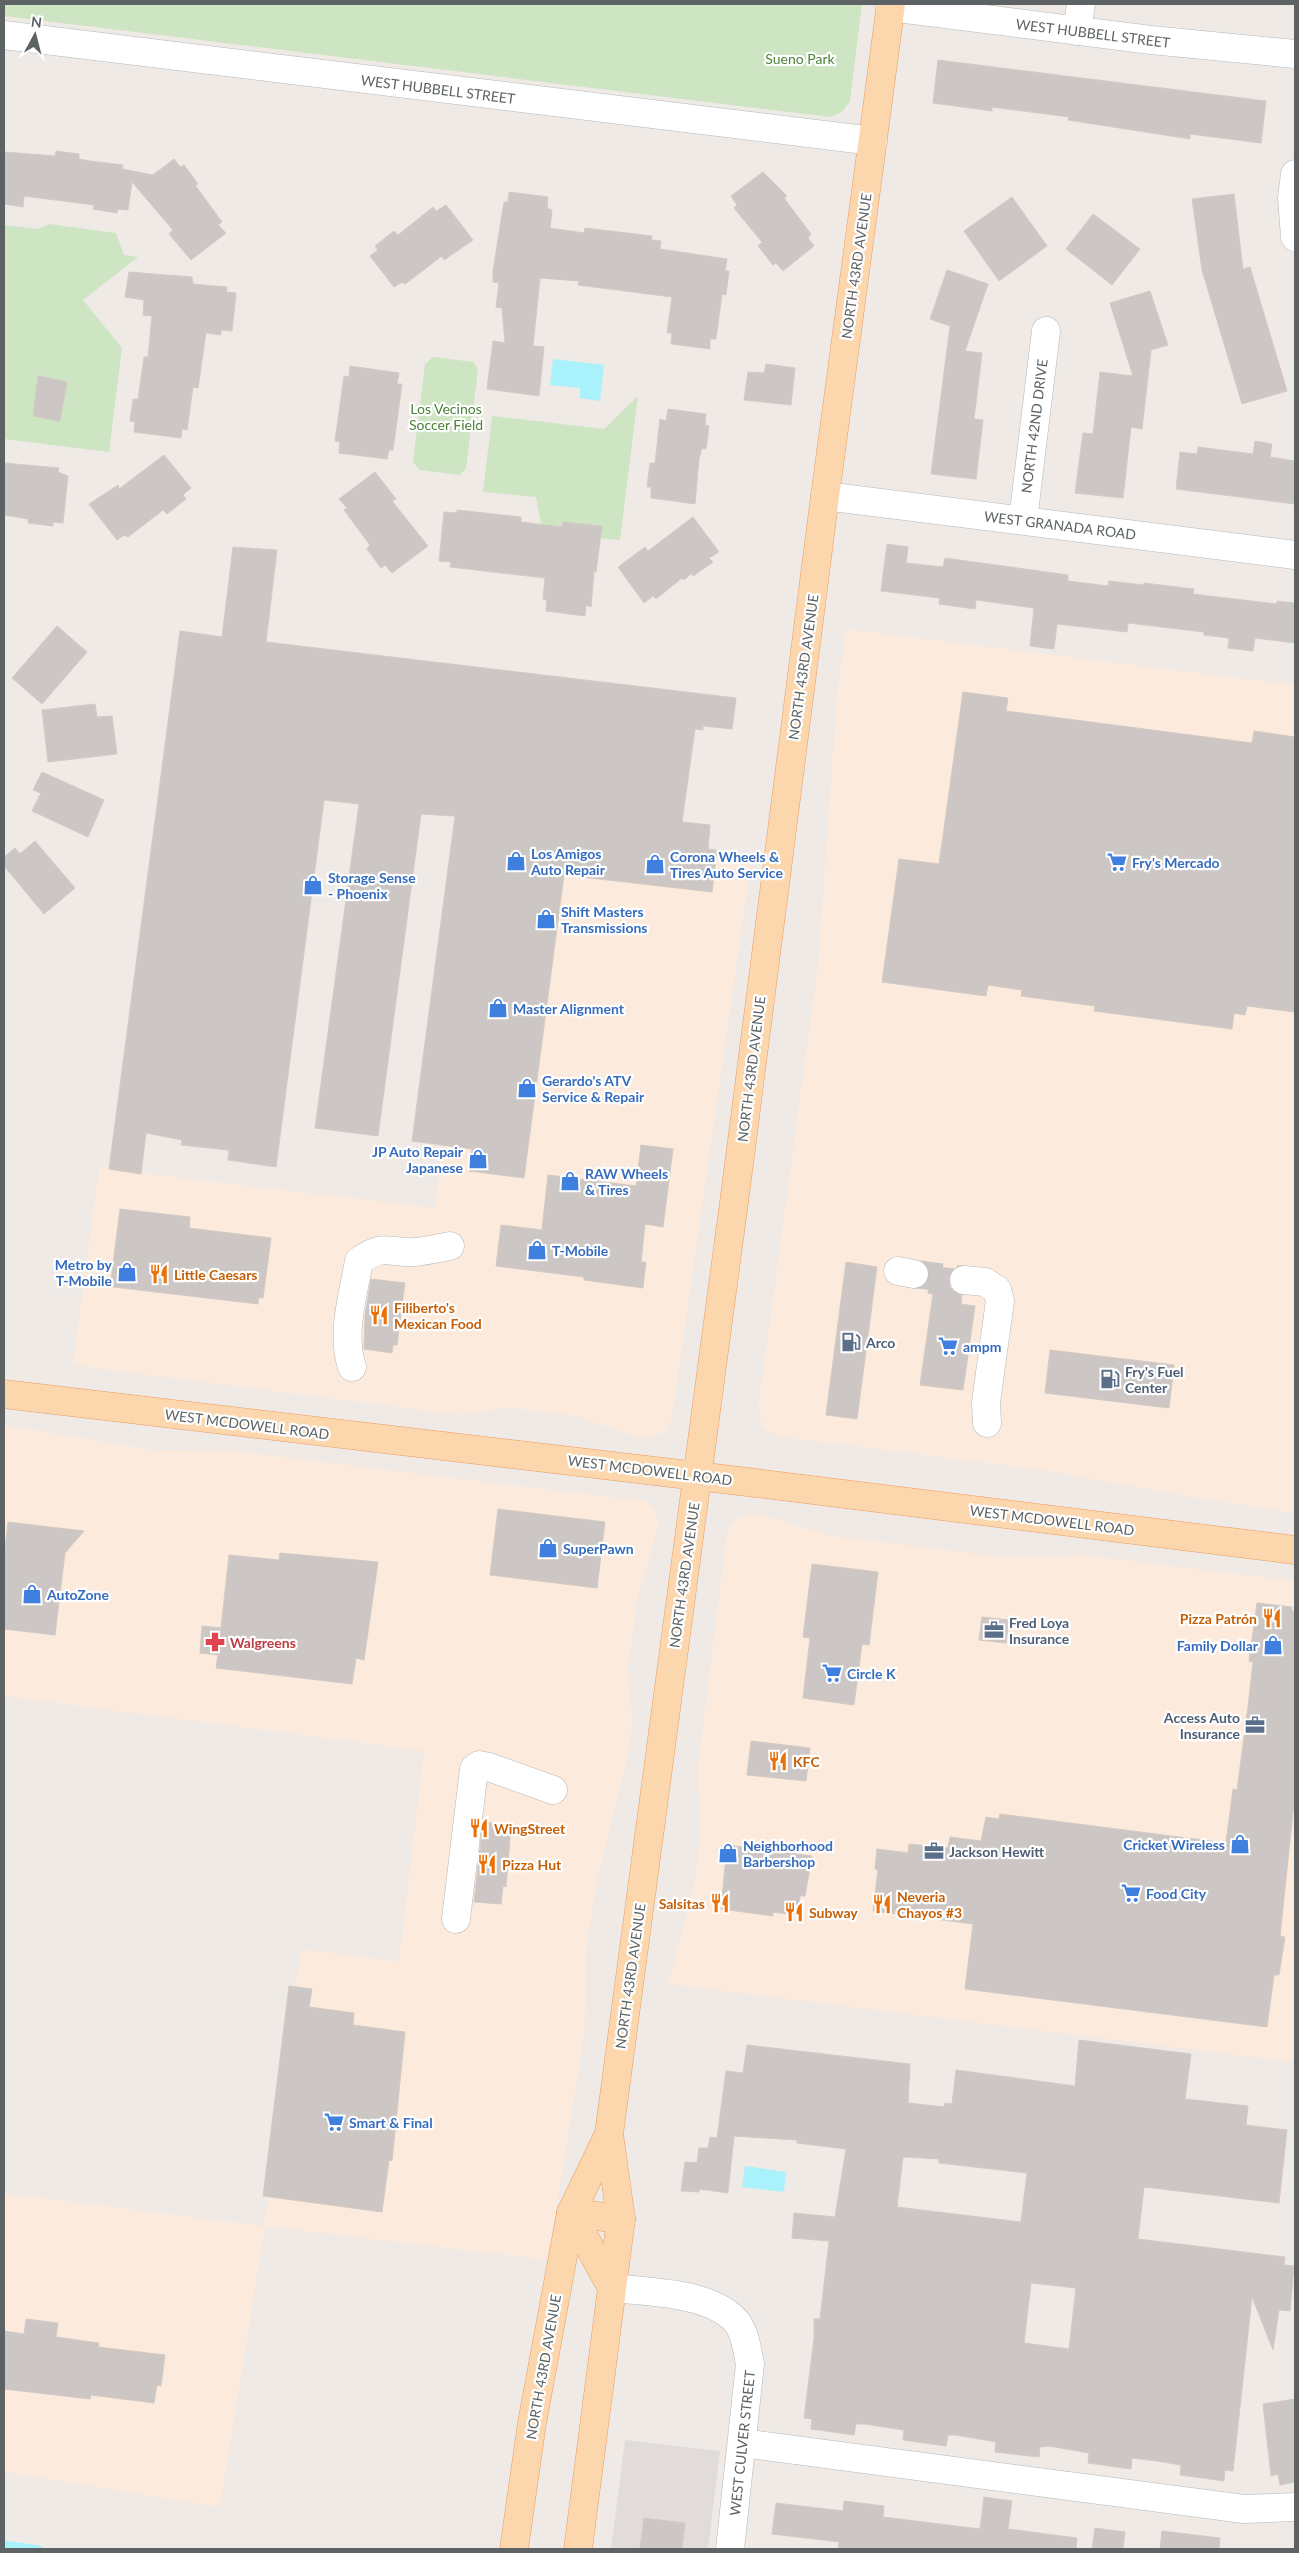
<svg xmlns="http://www.w3.org/2000/svg" width="1299" height="2553" viewBox="0 0 1299 2553" font-family="Lato,sans-serif">
<rect width="100%" height="100%" fill="#efeae5"/>
<g fill="#fcebdd">
<polygon points="846,629 1295,685 1295,1513 1185,1496 1042,1470 780,1437 763,1426 758,1409 818,965 837,696"/>
<polygon points="487,819 598,836 752,855 672,1418 666,1430 654,1437 644,1439 576,1416 506,1407 474,1414 458,1415 73,1365 99,1168 435,1208"/>
<polygon points="4,1425 152,1450 232,1451 645,1501 655,1509 659,1523 638,1596 628,1667 632,1724 627,1758 596,1886 586,1950 585,2029 548,2260 265,2226 220,2507 4,2472 4,2193 264,2226 301,1949 399,1962 424,1751 4,1696"/>
<polygon points="754,1513 832,1536 1001,1557 1083,1555 1295,1581 1295,2062 668,1984 694,1886 700,1841 698,1767 726,1540 729,1528 733,1523 740,1516"/>
</g>
<polygon fill="#e1dcda" points="625,2440 720,2451 708,2549 611,2549"/>
<g fill="#cee5c3">
<polygon points="4,4 862,4 850,101 842,112 830,117 4,16"/>
<polygon points="49,224 116,233 124,255 138,257 83,300 122,348 109,452 4,439 4,225 38,229"/>
<polygon points="433,357 474,362 478,370 466,469 459,475 420,470 413,462 425,364"/>
<polygon points="638,396 620,540 600,538 601,526 563,522 562,532 542,529 536,497 483,492 492,416 604,429"/>
</g>
<g fill="#a9f1fb">
<polygon points="553,359 604,365 600,401 580,398 580,388 550,385"/>
<polygon points="745,2166 786,2172 784,2192 742,2187"/>
</g>
<g fill="none" stroke-linecap="round" stroke-linejoin="round">
<polyline stroke="#a9f1fb" stroke-width="7" points="4,2544 39,2549"/>
</g>
<g fill="#ccc7c4" stroke="#d3cac4" fill-rule="evenodd">
<polygon points="938,60 1266,101 1261,143 1190,134 1190,139 1068,120 1069,117 992,107 992,111 933,103"/>
<polygon points="56,151 79,154 79,159 90,161 123,165 122,169 153,175 174,159 180,167 184,165 198,184 195,185 222,222 218,225 226,233 191,260 169,234 173,230 132,182 128,210 118,209 117,213 93,209 94,205 24,196 23,207 4,204 4,152 55,156"/>
<polygon points="763,172 787,196 784,198 811,234 808,238 814,246 783,271 776,263 773,265 758,246 762,242 734,208 737,205 731,196"/>
<polygon points="509,192 548,197 547,208 552,210 550,228 584,233 585,228 652,236 651,240 661,241 660,249 727,259 725,271 729,271 726,295 722,294 716,339 710,339 710,349 671,344 672,333 667,333 672,297 578,285 579,281 540,278 533,346 544,347 539,396 487,389 493,341 505,343 502,308 496,307 499,283 493,282 493,271 504,202 508,202"/>
<polygon points="1234,194 1243,269 1250,267 1287,391 1242,404 1202,270 1192,199"/>
<polygon points="1012,197 1047,246 999,281 964,231"/>
<polygon points="446,205 473,240 444,260 442,256 405,284 402,282 394,287 370,256 378,250 375,246 394,231 398,235 433,207 436,211"/>
<polygon points="1093,214 1140,249 1112,285 1066,249"/>
<polygon points="947,270 988,284 965,351 982,353 974,419 983,420 976,479 931,474 950,326 930,319"/>
<polygon points="129,272 192,277 193,284 227,287 226,292 236,293 232,331 221,330 221,335 206,333 198,388 193,387 187,430 182,429 181,438 134,432 135,422 130,421 133,399 138,399 144,357 148,357 152,316 143,315 144,300 125,297"/>
<polygon points="1150,291 1168,345 1151,350 1142,429 1131,427 1123,498 1075,493 1083,433 1093,434 1100,372 1133,376 1110,303"/>
<polygon points="766,364 795,368 791,405 744,400 748,372 764,373"/>
<polygon points="350,366 399,373 397,384 402,384 393,450 389,450 387,459 339,453 340,442 335,441 344,376 349,377"/>
<polygon points="38,376 67,382 60,421 33,416"/>
<polygon points="668,409 706,414 705,425 709,426 706,449 702,448 699,459 695,504 651,498 651,487 647,487 650,463 655,463 660,419 666,421"/>
<polygon points="1255,441 1272,444 1270,457 1295,461 1295,504 1176,489 1180,452 1197,454 1198,447 1253,454"/>
<polygon points="164,455 191,488 183,495 186,499 167,514 163,510 128,537 124,535 117,540 89,504 118,485 119,489"/>
<polygon points="4,463 59,468 58,472 68,476 63,523 53,522 53,526 28,523 28,519 4,515"/>
<polygon points="375,472 396,499 392,501 428,546 392,573 385,565 381,568 367,549 370,545 344,510 347,508 339,499"/>
<polygon points="457,510 521,517 521,522 562,527 563,522 602,526 596,572 594,571 591,607 586,605 585,616 546,611 547,600 543,599 545,578 450,567 451,562 439,561 444,512 457,513"/>
<polygon points="693,517 719,552 709,558 713,562 693,576 692,573 684,580 682,578 656,599 653,596 644,603 618,567 645,547 648,551"/>
<polygon points="887,544 908,547 906,563 943,567 945,558 1068,575 1068,581 1108,586 1109,581 1144,585 1144,583 1194,589 1193,594 1277,604 1277,601 1295,603 1295,643 1255,638 1253,651 1228,648 1229,638 1204,635 1204,632 1128,623 1127,632 1057,624 1054,649 1030,646 1034,608 976,600 975,609 939,604 940,598 881,591"/>
<polygon points="233,547 277,550 266,642 736,698 732,729 703,726 703,730 695,729 682,822 710,825 708,849 717,850 712,892 564,875 524,1178 469,1171 472,1149 412,1141 455,816 421,814 378,1136 315,1128 359,804 324,800 276,1167 228,1160 229,1150 181,1145 182,1140 146,1133 141,1174 109,1169 180,631 222,637"/>
<polygon points="57,626 87,652 42,704 12,678"/>
<polygon points="963,692 1008,698 1006,711 1252,743 1254,731 1295,737 1295,1012 1247,1006 1245,1015 1234,1013 1232,1029 1094,1011 1095,1006 1021,996 1022,990 988,985 986,996 882,982 899,859 939,864"/>
<polygon points="95,704 97,717 112,716 117,754 48,762 42,710"/>
<polygon points="42,772 104,800 88,837 32,811 41,793 33,790"/>
<polygon points="35,841 75,888 44,914 4,866 4,857 15,848 20,854"/>
<polygon points="641,1145 673,1149 663,1227 645,1224 641,1262 646,1262 643,1288 584,1280 584,1277 496,1266 501,1225 542,1230 548,1175 636,1186"/>
<polygon points="120,1209 190,1217 189,1228 271,1238 263,1298 259,1297 258,1304 113,1287 113,1280 111,1280"/>
<polygon points="846,1262 877,1267 857,1419 826,1415"/>
<polygon points="926,1265 954,1269 949,1278 950,1287 955,1293 962,1295 961,1304 975,1306 963,1390 920,1385 933,1294 928,1293 929,1286 925,1285 929,1276"/>
<polygon points="371,1279 405,1283 397,1345 393,1345 392,1353 364,1349 365,1316"/>
<polygon points="1050,1350 1174,1365 1169,1408 1045,1393"/>
<polygon points="498,1509 605,1522 597,1588 490,1575"/>
<polygon points="8,1522 84,1531 65,1553 55,1635 4,1629 4,1558"/>
<polygon points="280,1553 378,1562 364,1660 356,1658 352,1684 216,1668 218,1655 200,1653 202,1626 221,1628 229,1555 279,1560"/>
<polygon points="812,1564 878,1572 869,1645 862,1644 854,1705 803,1698 810,1638 803,1637"/>
<polygon points="1257,1603 1292,1607 1292,1611 1295,1612 1295,1793 1280,1936 1285,1937 1279,1975 1274,1975 1267,2027 965,1989 973,1924 873,1911 878,1870 875,1869 877,1849 908,1853 909,1844 948,1848 950,1837 981,1841 986,1817 999,1819 1000,1814 1226,1843 1233,1789 1237,1790 1248,1707 1253,1662 1249,1661"/>
<polygon points="982,1617 1009,1620 1006,1643 979,1640"/>
<polygon points="751,1741 810,1748 806,1781 747,1775"/>
<polygon points="483,1822 511,1826 506,1887 503,1886 501,1904 474,1902"/>
<polygon points="727,1845 812,1856 805,1896 800,1896 797,1915 773,1912 773,1916 721,1909"/>
<polygon points="289,1986 312,1989 309,2007 354,2013 353,2025 405,2032 392,2161 389,2160 382,2212 263,2196"/>
<path d="M1079,2040l112,14 -6,45 63,7 -2,19 41,5 -8,73 -135,-16 -6,52 147,18 -1,8 10,1 -4,45 -11,-1 -6,40 -21,-53 -19,174 -8,-1 -1,11 -44,-6 1,-10 -24,-4 -25,-3 -1,11 -43,-6 1,-10 -40,-7 -9,1 -1,10 -44,-5 1,-10 -40,-7h-8l-2,11 -43,-6 1,-10 -40,-6h-8l-2,11 -43,-6 1,-10 -8,-1 10,-80v-19h6l9,-78 -37,-3 2,-25 41,4 11,-68 -49,-6v-3l-63,-4 -6,57 -29,-4v3l-18,-1 4,-29 12,1 2,-15h9l2,-11 7,1 9,-67 17,2 4,-28 163,19 -2,39 36,4 1,-4 7,1 4,-34 119,16zM903,2157l36,2v4l88,10 -6,49 -124,-15zM1031,2283l45,5 -7,61 -45,-6z"/>
<polygon points="26,2319 58,2323 56,2337 99,2343 98,2347 165,2355 161,2386 157,2385 154,2403 91,2395 90,2399 4,2389 4,2331 24,2334"/>
<polygon points="1295,2399 1295,2482 1280,2485 1278,2474 1271,2476 1263,2404"/>
<polygon points="984,2497 1012,2501 1008,2529 1077,2538 1076,2549 838,2549 839,2542 772,2534 776,2503 843,2511 844,2501 884,2506 883,2517 980,2529"/>
<polygon points="644,2518 685,2523 682,2549 640,2549"/>
<polygon points="1095,2528 1125,2532 1123,2549 1092,2549"/>
<polygon points="1162,2531 1220,2538 1219,2549 1160,2549"/>
</g>
<g fill="none" stroke-linecap="round" stroke-linejoin="round">
<polyline stroke="#cac8c5" stroke-width="28" stroke-dasharray="28 14" stroke-linecap="butt" points="914,1274 964,1280"/>
<defs>
<g id="minor">
<polyline points="890,7 1151,40 1295,54"/>
<polyline points="1077,31 1081,4"/>
<polyline points="4,35 873,141"/>
<polyline points="1295,174 1292,198 1295,237"/>
<polyline points="825,496 1295,555"/>
<polyline points="1023,520 1046,331"/>
<polyline points="898,1271 914,1274"/>
<polyline points="964,1280 985,1282 997,1290 1000,1301 986,1402 987,1423"/>
<path d="M352,1367c-11,-33 1,-72 7,-106 27,-19 29,-7 56,-9 12,-1 24,-4 35,-6"/>
<polyline points="456,1919 474,1769 479,1765 489,1767 553,1790"/>
<path d="M612,2288c35,4 94,4 121,30 12,11 14,31 17,46l-20,185"/>
<polyline points="742,2443 1244,2509 1295,2507"/>
</g>
<g id="major">
<polyline points="4,1394 756,1483 1295,1550"/>
<polyline points="571,2213 612,2288"/>
<polyline points="571,2213 621,2219"/>
<polyline points="514,2549 532,2423 571,2213 609,2134"/>
<polyline points="578,2549 621,2219 609,2134 735,1195 825,496 891,4"/>
</g>
</defs>
<use href="#minor" stroke="#b3b7ba" stroke-width="29"/>
<use href="#major" stroke="#ec9a62" stroke-width="29"/>
<use href="#minor" stroke="#fff" stroke-width="28"/>
<use href="#major" stroke="#fcd7ae" stroke-width="28"/>
</g>
<defs>
<symbol id="shop-bare" viewBox="-9 -9 18 18"><path d="M-5-2.5h2.3a2.7 3.5 0 0 1 5.4 0H5L5.5 6h-11ZM-1.5-2.5h3a1.5 2.3 0 0 0-3 0Z" fill="#3f7fe0" stroke="#fff" stroke-width="2.5" paint-order="stroke"/></symbol>
<symbol id="supermarket-bare" viewBox="-9 -9 18 18"><path d="M-6-5.5h2.5l.6 2H6L4.5 2H-2.5L-4.4-4H-6ZM-1.5 3.2a1.3 1.3 0 1 0 .1 0ZM3 3.2a1.3 1.3 0 1 0 .1 0Z" fill="#3f7fe0" stroke="#fff" stroke-width="2.5" paint-order="stroke"/></symbol>
<symbol id="restaurant-bare" viewBox="-9 -9 18 18"><path d="M-5-6h1v4h1v-4h1v4h1v-4h1v5L-1.5 .5V6h-2V.5L-5-1ZM5-6V6H3V1.5H1.5Q1.5-4 5-6Z" fill="#e8710a" stroke="#fff" stroke-width="2.5" paint-order="stroke"/></symbol>
<symbol id="fuel-bare" viewBox="-9 -9 18 18"><path d="M-5.5-6h7V0h2V4h1.3V-2.5L3-4.5l.8-.8L6-3V5H2.5V1h-1V6h-7ZM-4.2-4.7v3.2H.2V-4.7Z" fill="#5c6f8a" stroke="#fff" stroke-width="2.5" paint-order="stroke"/></symbol>
<symbol id="office-bare" viewBox="-9 -9 18 18"><path d="M-6-3h4V-5.5h4V-3h4V5H-6ZM-1-4.5V-3h2v-1.5ZM-6 0V1H6V0Z" fill="#5c6f8a" stroke="#fff" stroke-width="2.5" paint-order="stroke"/></symbol>
<symbol id="pharmacy-bare" viewBox="-9 -9 18 18"><path d="M-2-6h4v4h4v4h-4v4h-4v-4h-4v-4h4Z" fill="#e0444e" stroke="#fff" stroke-width="2.5" paint-order="stroke"/></symbol>
</defs>
<g fill-rule="evenodd">
<use href="#shop-bare" x="502" y="847" width="28" height="28"/>
<use href="#supermarket-bare" x="1103" y="848" width="28" height="28"/>
<use href="#shop-bare" x="641" y="850" width="28" height="28"/>
<use href="#shop-bare" x="299" y="871" width="28" height="28"/>
<use href="#shop-bare" x="532" y="905" width="28" height="28"/>
<use href="#shop-bare" x="484" y="994" width="28" height="28"/>
<use href="#shop-bare" x="513" y="1074" width="28" height="28"/>
<use href="#shop-bare" x="464" y="1145" width="28" height="28"/>
<use href="#shop-bare" x="556" y="1167" width="28" height="28"/>
<use href="#shop-bare" x="523" y="1236" width="28" height="28"/>
<use href="#shop-bare" x="113" y="1258" width="28" height="28"/>
<use href="#restaurant-bare" x="145" y="1260" width="28" height="28"/>
<use href="#restaurant-bare" x="365" y="1301" width="28" height="28"/>
<use href="#fuel-bare" x="837" y="1328" width="28" height="28"/>
<use href="#supermarket-bare" x="934" y="1332" width="28" height="28"/>
<use href="#fuel-bare" x="1096" y="1365" width="28" height="28"/>
<use href="#shop-bare" x="534" y="1534" width="28" height="28"/>
<use href="#shop-bare" x="18" y="1580" width="28" height="28"/>
<use href="#restaurant-bare" x="1258" y="1604" width="28" height="28"/>
<use href="#office-bare" x="980" y="1616" width="28" height="28"/>
<use href="#pharmacy-bare" x="201" y="1628" width="28" height="28"/>
<use href="#shop-bare" x="1259" y="1631" width="28" height="28"/>
<use href="#supermarket-bare" x="818" y="1659" width="28" height="28"/>
<use href="#office-bare" x="1241" y="1711" width="28" height="28"/>
<use href="#restaurant-bare" x="764" y="1747" width="28" height="28"/>
<use href="#restaurant-bare" x="465" y="1814" width="28" height="28"/>
<use href="#shop-bare" x="1226" y="1830" width="28" height="28"/>
<use href="#office-bare" x="920" y="1837" width="28" height="28"/>
<use href="#shop-bare" x="714" y="1839" width="28" height="28"/>
<use href="#restaurant-bare" x="473" y="1850" width="28" height="28"/>
<use href="#supermarket-bare" x="1117" y="1879" width="28" height="28"/>
<use href="#restaurant-bare" x="706" y="1889" width="28" height="28"/>
<use href="#restaurant-bare" x="868" y="1890" width="28" height="28"/>
<use href="#restaurant-bare" x="780" y="1898" width="28" height="28"/>
<use href="#supermarket-bare" x="320" y="2108" width="28" height="28"/>
</g>
<g text-anchor="middle" dominant-baseline="central" stroke-width="4.5" stroke-linejoin="round" paint-order="stroke">
<g font-size="14" fill="#5d6365" stroke="#fff">
<text transform="translate(1093 33) rotate(7)">WEST HUBBELL STREET</text>
<text transform="translate(438 89) rotate(7)">WEST HUBBELL STREET</text>
<text transform="translate(856 266) rotate(-82)">NORTH 43RD AVENUE</text>
<text transform="translate(1034 426) rotate(-83)">NORTH 42ND DRIVE</text>
<text transform="translate(1060 525) rotate(7)">WEST GRANADA ROAD</text>
<text transform="translate(803 667) rotate(-82)">NORTH 43RD AVENUE</text>
<text transform="translate(751 1069) rotate(-83)">NORTH 43RD AVENUE</text>
<text transform="translate(247 1424) rotate(7)">WEST MCDOWELL ROAD</text>
<text transform="translate(650 1470) rotate(7)">WEST MCDOWELL ROAD</text>
<text transform="translate(1052 1520) rotate(7)">WEST MCDOWELL ROAD</text>
<text transform="translate(684 1575) rotate(-82)">NORTH 43RD AVENUE</text>
<text transform="translate(630 1976) rotate(-82)">NORTH 43RD AVENUE</text>
<text transform="translate(543 2367) rotate(-80)">NORTH 43RD AVENUE</text>
<text transform="translate(742 2443) rotate(-84)">WEST CULVER STREET</text>
</g>
<g font-size="14" fill="#4c8138" stroke="#fff">
<text x="800" y="58">Sueno Park</text>
<text x="446" y="408">Los Vecinos<tspan x="446" dy="16">Soccer Field</tspan></text>
</g>
<g font-size="14" font-weight="bold" fill="#366cbe" stroke="#fff" text-anchor="start">
<text x="531" y="853">Los Amigos<tspan x="531" dy="16">Auto Repair</tspan></text>
<text x="670" y="856">Corona Wheels &amp;<tspan x="670" dy="16">Tires Auto Service</tspan></text>
<text x="1132" y="862">Fry's Mercado</text>
<text x="328" y="877">Storage Sense<tspan x="328" dy="16">- Phoenix</tspan></text>
<text x="561" y="911">Shift Masters<tspan x="561" dy="16">Transmissions</tspan></text>
<text x="513" y="1008">Master Alignment</text>
<text x="542" y="1080">Gerardo's ATV<tspan x="542" dy="16">Service &amp; Repair</tspan></text>
<text x="463" y="1151" text-anchor="end">JP Auto Repair<tspan x="463" dy="16">Japanese</tspan></text>
<text x="585" y="1173">RAW Wheels<tspan x="585" dy="16">&amp; Tires</tspan></text>
<text x="552" y="1250">T-Mobile</text>
<text x="112" y="1264" text-anchor="end">Metro by<tspan x="112" dy="16">T-Mobile</tspan></text>
<text x="963" y="1346">ampm</text>
<text x="563" y="1548">SuperPawn</text>
<text x="47" y="1594">AutoZone</text>
<text x="1258" y="1645" text-anchor="end">Family Dollar</text>
<text x="847" y="1673">Circle K</text>
<text x="1225" y="1844" text-anchor="end">Cricket Wireless</text>
<text x="743" y="1845">Neighborhood<tspan x="743" dy="16">Barbershop</tspan></text>
<text x="1146" y="1893">Food City</text>
<text x="349" y="2122">Smart &amp; Final</text>
</g>
<g font-size="14" font-weight="bold" fill="#c56008" stroke="#fff" text-anchor="start">
<text x="174" y="1274">Little Caesars</text>
<text x="394" y="1307">Filiberto's<tspan x="394" dy="16">Mexican Food</tspan></text>
<text x="1257" y="1618" text-anchor="end">Pizza Patrón</text>
<text x="793" y="1761">KFC</text>
<text x="494" y="1828">WingStreet</text>
<text x="502" y="1864">Pizza Hut</text>
<text x="897" y="1896">Neveria<tspan x="897" dy="16">Chayos #3</tspan></text>
<text x="705" y="1903" text-anchor="end">Salsitas</text>
<text x="809" y="1912">Subway</text>
</g>
<g font-size="14" font-weight="bold" fill="#4e5e75" stroke="#fff" text-anchor="start">
<text x="866" y="1342">Arco</text>
<text x="1125" y="1371">Fry's Fuel<tspan x="1125" dy="16">Center</tspan></text>
<text x="1009" y="1622">Fred Loya<tspan x="1009" dy="16">Insurance</tspan></text>
<text x="1240" y="1717" text-anchor="end">Access Auto<tspan x="1240" dy="16">Insurance</tspan></text>
<text x="949" y="1851">Jackson Hewitt</text>
</g>
<g font-size="14" font-weight="bold" fill="#be3a42" stroke="#fff" text-anchor="start">
<text x="230" y="1642">Walgreens</text>
</g>
</g>
<rect width="1299" height="2553" fill="none" stroke="#5d6365" stroke-width="10"/>
<g transform="translate(35 35) rotate(7)" stroke="#ffffff" stroke-width="4" paint-order="stroke">
<path d="M0-4L9 19L0 12L-9 19Z" fill="#5d6365"/>
<text y="-8" font-size="14" font-weight="bold" text-anchor="middle" fill="#5d6365">N</text>
</g>
</svg>
